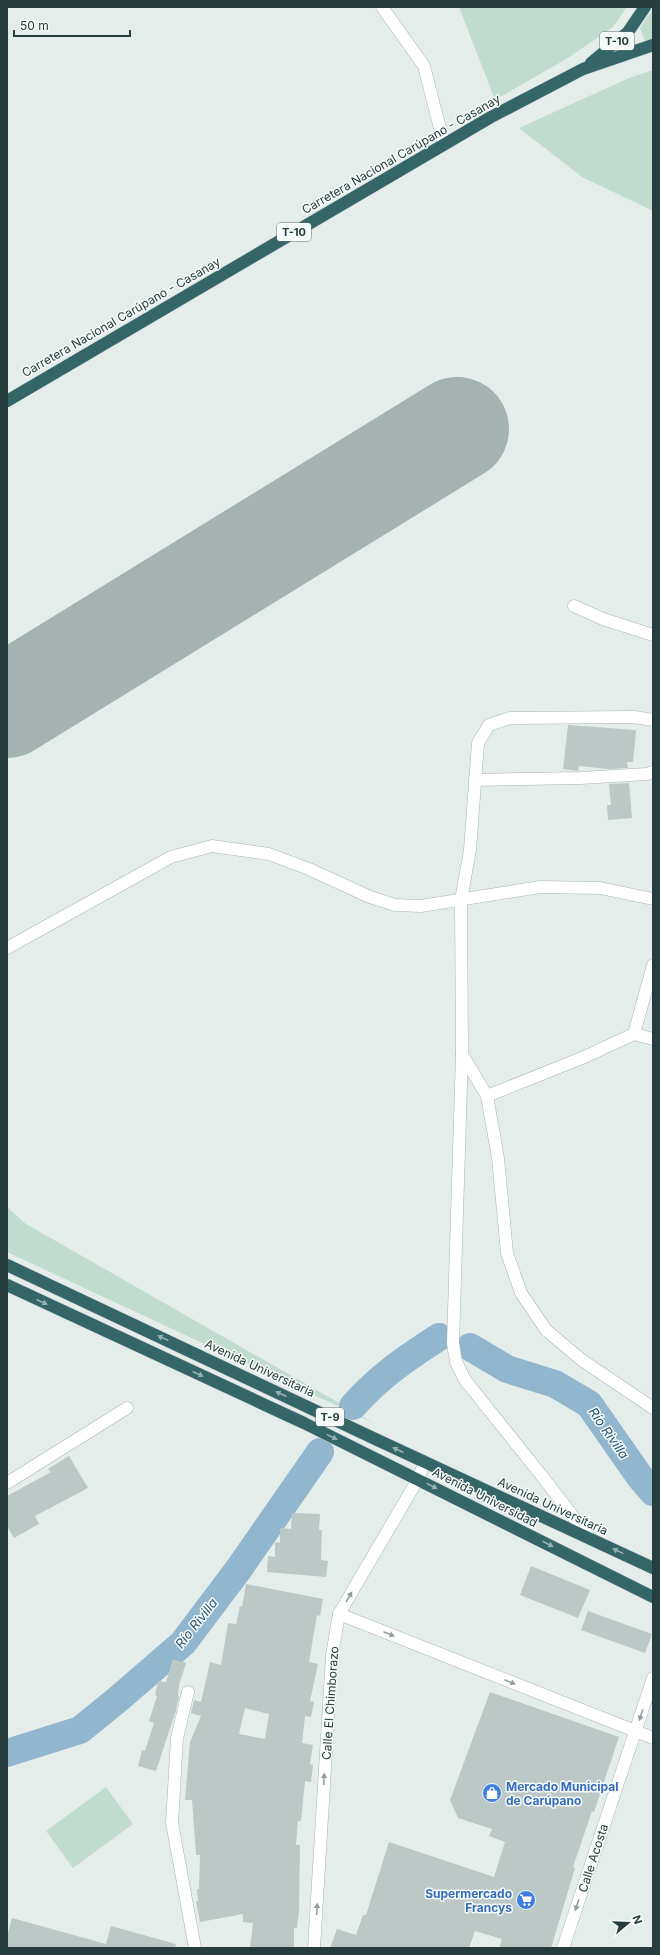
<svg xmlns="http://www.w3.org/2000/svg" width="660" height="1955" viewBox="0 0 660 1955" font-family="Inter,sans-serif">
<rect width="100%" height="100%" fill="#e5edeb"/>
<g fill="#c0dcce">
<polygon points="459,7 627,7 613,27 568,58 495,100"/>
<polygon points="653,9 653,38 645,41 640,28"/>
<polygon points="653,70 653,211 582,177 519,128 629,78"/>
<polygon points="7,1207 26,1224 376,1424 7,1252"/>
<polygon points="106,1787 133,1824 73,1868 46,1831"/>
</g>
<g fill="none" stroke-linecap="round" stroke-linejoin="round">
<g stroke="#92b6cd" stroke-width="28">
<polyline points="470,1347 507,1369 555,1384 589,1404 640,1477 653,1492"/>
<path d="M353,1406c27,-30 52,-47 86,-69"/>
<polyline points="7,1753 80,1730 117,1700 183,1643 238,1570 320,1452"/>
</g>
<polyline stroke="#a2b3b2" stroke-width="104" points="7,706 457,429"/>
</g>
<g fill="#bbc8c5" fill-rule="evenodd">
<polygon points="568,725 636,730 633,762 627,762 628,768 608,769 579,766 578,771 563,769"/>
<polygon points="629,783 632,818 608,820 607,805 611,805 609,784"/>
<polygon points="69,1456 88,1488 35,1516 39,1524 14,1538 7,1526 7,1496 51,1472 48,1469"/>
<polygon points="292,1513 320,1514 319,1530 322,1530 321,1560 328,1561 326,1577 267,1572 268,1556 275,1557 275,1542 280,1543 280,1528 291,1529"/>
<polygon points="531,1566 590,1590 578,1618 520,1595"/>
<path d="M246,1584l77,15 -3,17 -3,-1 -8,47 9,2 -8,37 4,1 -3,15 -6,-1 -3,27 11,2 -3,19 3,1 -2,17 -6,-1 -4,40h-3l-2,24h4l-1,65 -2,18h-3v20h-44l3,-25 -10,-1v-8l-43,8 -4,-21h2l-1,-12h2l1,-34h-4l-4,-55h-7l5,-58 11,-26 -10,-3 3,-13 7,2 9,-40 11,3 7,-42 8,1 4,-18 2,1zM245,1708l24,6 -4,25 -26,-5z"/>
<polygon points="588,1611 652,1634 645,1653 581,1630"/>
<polygon points="173,1659 186,1663 179,1685 178,1696 179,1697 176,1710 156,1771 138,1766 142,1750 145,1751 154,1723 149,1721 157,1696 155,1695 158,1681 166,1682"/>
<polygon points="490,1692 619,1737 594,1812 592,1811 573,1867 575,1868 551,1948 499,1948 502,1939 475,1931 469,1948 330,1948 337,1929 356,1935 363,1915 366,1915 389,1842 494,1877 505,1842 489,1836 492,1829 458,1818 450,1800"/>
<polygon points="12,1918 106,1944 111,1926 176,1944 175,1948 7,1948 7,1937"/>
</g>
<g fill="none" stroke-linecap="round" stroke-linejoin="round">
<defs>
<g id="minor">
<polyline points="382,7 424,66 444,144"/>
<polyline points="574,606 603,619 653,635"/>
<polyline points="653,720 634,717 510,718 489,725 478,743 470,850 461,900 462,1054 487,1096 498,1158 507,1253 521,1293 546,1330 583,1361 653,1408"/>
<polyline points="475,780 580,778 647,774 653,772"/>
<polyline points="7,948 171,857 212,846 269,854 309,869 370,897 395,905 421,906 540,887 600,888 653,899"/>
<polyline points="634,1034 653,965"/>
<polyline points="462,1054 453,1343 456,1362 465,1380 549,1485 588,1536"/>
<polyline points="487,1096 582,1058 634,1034 653,1039"/>
<polyline points="7,1483 127,1408"/>
<polyline points="339,1614 653,1738"/>
<polyline points="188,1692 177,1738 172,1823 195,1948"/>
<polyline points="314,1948 332,1655 339,1614 418,1479 425,1462"/>
<polyline points="563,1948 653,1678"/>
</g>
<g id="highway">
<polyline points="591,63 628,32 645,7"/>
<polyline points="7,401 491,117 583,69 653,45"/>
<polyline points="7,1265 371,1437 653,1568"/>
<polyline points="7,1285 304,1423 653,1597"/>
</g>
</defs>
<use href="#minor" stroke="#a8b5b3" stroke-width="13"/>
<use href="#highway" stroke="#c2c9c9" stroke-width="13"/>
<use href="#minor" stroke="#fff" stroke-width="12"/>
<use href="#highway" stroke="#346667" stroke-width="12"/>
</g>
<defs><path id="oneway-solid" d="M-6-.8H1V-3.2L6.5 0L1 3.2V.8H-6Z"/></defs>
<g fill="#94b0b0">
<use href="#oneway-solid" transform="translate(42 1302) rotate(25)"/>
<use href="#oneway-solid" transform="translate(163 1338) rotate(-155)"/>
<use href="#oneway-solid" transform="translate(198 1374) rotate(25)"/>
<use href="#oneway-solid" transform="translate(281 1394) rotate(-155)"/>
<use href="#oneway-solid" transform="translate(332 1437) rotate(26)"/>
<use href="#oneway-solid" transform="translate(398 1450) rotate(-155)"/>
<use href="#oneway-solid" transform="translate(432 1486) rotate(27)"/>
<use href="#oneway-solid" transform="translate(548 1544) rotate(27)"/>
<use href="#oneway-solid" transform="translate(618 1551) rotate(-154)"/>
</g>
<g fill="#929e9e">
<use href="#oneway-solid" transform="translate(349 1597) rotate(-60)"/>
<use href="#oneway-solid" transform="translate(389 1634) rotate(22)"/>
<use href="#oneway-solid" transform="translate(510 1682) rotate(22)"/>
<use href="#oneway-solid" transform="translate(641 1715) rotate(108)"/>
<use href="#oneway-solid" transform="translate(324 1779) rotate(-87)"/>
<use href="#oneway-solid" transform="translate(577 1905) rotate(108)"/>
<use href="#oneway-solid" transform="translate(317 1909) rotate(-87)"/>
</g>
<defs>
<symbol id="shop-disc" viewBox="-11 -11 22 22"><circle r="9.5" fill="#3f7fe0" stroke="#f5faf8"/><path d="M-5-2.5h2.3a2.7 3.5 0 0 1 5.4 0H5L5.5 6h-11ZM-1.5-2.5h3a1.5 2.3 0 0 0-3 0Z" fill="#fff"/></symbol>
<symbol id="supermarket-disc" viewBox="-11 -11 22 22"><circle r="9.5" fill="#3f7fe0" stroke="#f5faf8"/><path d="M-6-5.5h2.5l.6 2H6L4.5 2H-2.5L-4.4-4H-6ZM-1.5 3.2a1.3 1.3 0 1 0 .1 0ZM3 3.2a1.3 1.3 0 1 0 .1 0Z" fill="#fff"/></symbol>
</defs>
<g fill-rule="evenodd">
<use href="#shop-disc" x="481" y="1782" width="22" height="22"/>
<use href="#supermarket-disc" x="515" y="1889" width="22" height="22"/>
</g>
<g text-anchor="middle" dominant-baseline="central" stroke-width="3" stroke-linejoin="round" paint-order="stroke">
<g fill="#f5faf8" stroke="#647675" stroke-width="1">
<rect x="600" y="32" width="34" height="18" rx="3"/>
<rect x="277" y="223" width="34" height="18" rx="3"/>
<rect x="316" y="1408" width="28" height="18" rx="3"/>
</g>
<g font-size="11" font-weight="bold" fill="#263d3d">
<text x="617" y="41">T-10</text>
<text x="294" y="232">T-10</text>
<text x="330" y="1417">T-9</text>
</g>
<g font-size="12" fill="#263d3d" stroke="#f5faf8">
<text transform="translate(401 154) rotate(-30)">Carretera Nacional Carúpano - Casanay</text>
<text transform="translate(121 317) rotate(-30)">Carretera Nacional Carúpano - Casanay</text>
<text transform="translate(260 1368) rotate(25)">Avenida Universitaria</text>
<text transform="translate(485 1497) rotate(27)">Avenida Universidad</text>
<text transform="translate(553 1506) rotate(25)">Avenida Universitaria</text>
<text transform="translate(330 1703) rotate(-86)">Calle El Chimborazo</text>
<text transform="translate(593 1858) rotate(-72)">Calle Acosta</text>
</g>
<g font-size="12" font-weight="bold" fill="#366cbe" stroke="#f5faf8" text-anchor="start">
<text x="506" y="1786">Mercado Municipal<tspan x="506" dy="14">de Carúpano</tspan></text>
<text x="512" y="1893" text-anchor="end">Supermercado<tspan x="512" dy="14">Francys</tspan></text>
</g>
<g font-size="13" font-style="italic" fill="#245475" stroke="#f5faf8">
<text transform="translate(609 1433) rotate(55)">Río Rivilla</text>
<text transform="translate(196 1623) rotate(-52)">Río Rivilla</text>
</g>
</g>
<rect width="660" height="1955" fill="none" stroke="#263d3d" stroke-width="16"/>
<g transform="translate(628 1923) rotate(71)" stroke="#f5faf8" stroke-width="3" paint-order="stroke">
<path d="M0-3L7 15L0 10L-7 15Z" fill="#263d3d"/>
<text y="-6" font-size="11" font-weight="bold" text-anchor="middle" fill="#263d3d">N</text>
</g>
<path d="M14 30v6h116v-6" fill="none" stroke="#263d3d" stroke-width="2"/>
<text x="20" y="30" font-size="12" fill="#263d3d" stroke="#f5faf8" stroke-width="3" paint-order="stroke">50 m</text>
</svg>
